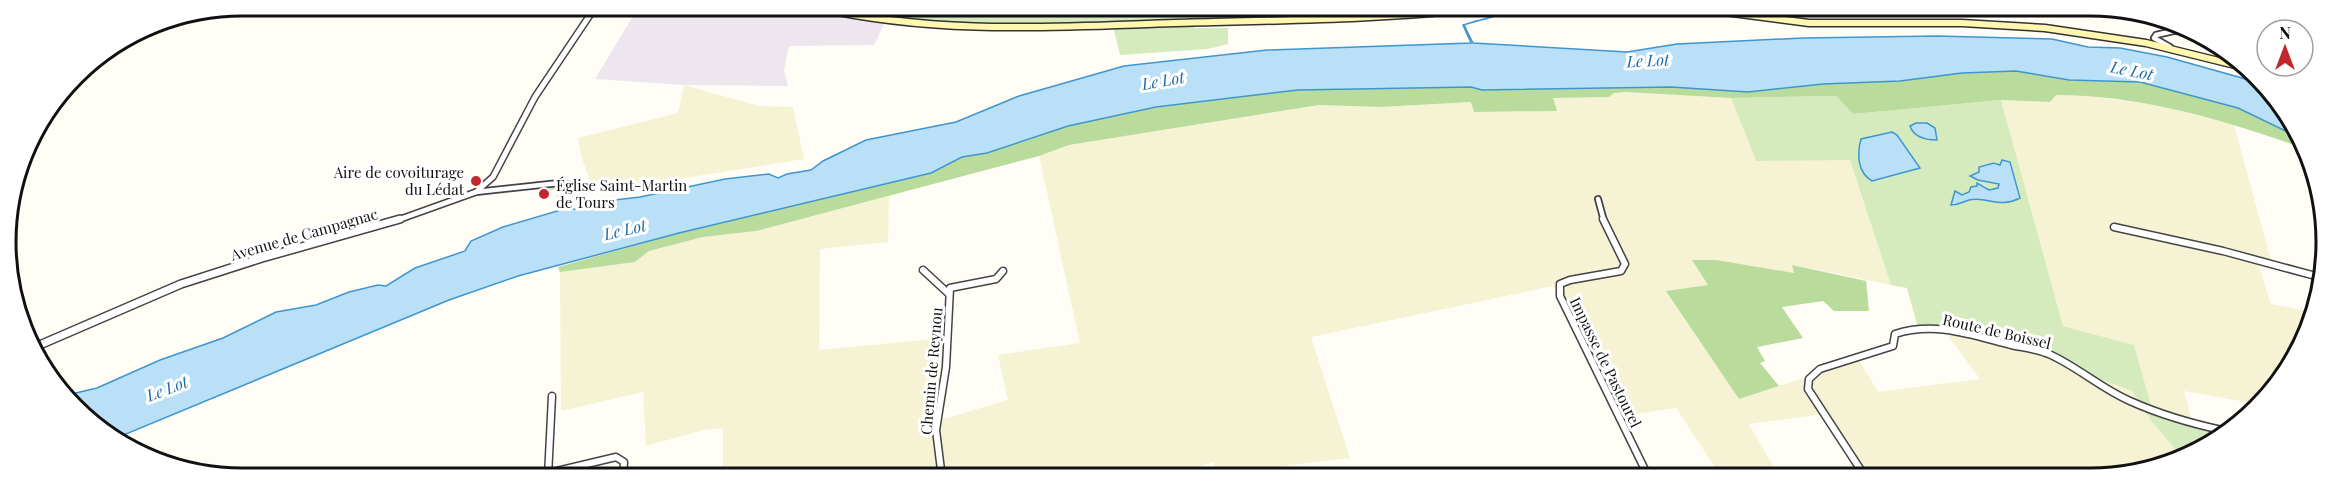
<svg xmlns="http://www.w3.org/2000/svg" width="2333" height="485" viewBox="0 0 2333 485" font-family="'Playfair Display',serif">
<rect width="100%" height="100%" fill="#fffdf5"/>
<polygon fill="#eee6ef" points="603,6 821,7 886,20 874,45 789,46 784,70 788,86 684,85 595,79 633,16 599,12"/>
<g fill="#f6f3d4">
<polygon points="684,85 759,106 793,107 804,159 641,185 592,186 581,156 578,138 678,113"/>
<polygon points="1626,92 1731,98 1756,161 1850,159 1891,285 1793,265 1795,273 1692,260 1708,285 1667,291 1739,399 1859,360 1878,392 1980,379 1946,333 2053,354 2086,374 2132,391 2152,422 2184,459 2106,478 1866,478 1824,414 1749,424 1780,478 1722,478 1676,408 1620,416 1553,286 1311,337 1350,458 1215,474 1214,462 1158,478 723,477 723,428 704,430 646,446 643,392 561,411 560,272 635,262 649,251 703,237 756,231 889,196 888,242 820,249 819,350 946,338 933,422 1008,400 998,355 1080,343 1039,156 1069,145 1319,105 1381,107 1472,102 1475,112 1556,111 1552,98 1609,97 1614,93"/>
<polygon points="2056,95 2083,95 2163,106 2234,125 2271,260 2256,257 2271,304 2313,312 2303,347 2257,410 2253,413 2246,402 2184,391 2191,418 2151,405 2134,345 2063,326 2001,100 2050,102"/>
</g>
<g fill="#d5ebbd" fill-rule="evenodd">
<polygon points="822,7 1299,7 1300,17 1192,21 1194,28 1228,28 1228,44 1208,49 1120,55 1112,22 1008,24 886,20"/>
<path d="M1836,96l17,18 148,-14 62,226 71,19 17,60 40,13 28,16 -1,2 -12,9 -9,-3 4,6 -17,11 -32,-37 -20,-31 -46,-17 -33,-20 -135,-26 -11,-40 -16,-3 -41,-125 -94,1 -25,-63zM2002,160l8,2 10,36c-20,10 -30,-1 -50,2 -7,1 -11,5 -19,4l4,-12 7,3 7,-3 2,-4 13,-3 5,5 9,-2 1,-4 -27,-10 6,-1c5,-7 9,-9 17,-11l5,3z"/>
</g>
<g fill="#b9dc9c">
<path d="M2016,71l53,9 71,2 98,26 58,28 7,12c-79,-28 -163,-53 -247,-53l-6,7 -49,-2 -148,14 -17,-18 -105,2 -105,-6 -12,1 -5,4 -56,1 4,13 -83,1 -3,-10 -90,5 -62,-2 -250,40 -30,11 -283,75 -53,6 -54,14 -14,11 -75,10 -2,-5 121,-34 252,-60 31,-16 25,-4 81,-27 100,-21 130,-15 173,-3 11,3 189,-3 77,5 75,-8 77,-3 62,-8z"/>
<polygon points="1692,260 1716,260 1794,273 1792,265 1866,281 1869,311 1834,311 1823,301 1782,307 1803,338 1757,347 1765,361 1760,363 1779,386 1739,399 1666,291 1708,285"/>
</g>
<polygon fill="#d9e3c4" points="559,184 584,189 587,190 587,195 557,198 558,189 542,192 542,186"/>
<g fill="#b9e0f7" stroke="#3f96cf" stroke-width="1.5">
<path d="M1507,9c-11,10 -29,10 -43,16l9,18 154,9 50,-8 126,-6 134,-2 115,3 36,8 32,1 47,9 93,26 18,15 18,38 -58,-28 -98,-26 -71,-2 -53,-9 -54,2 -62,8 -77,3 -75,8 -77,-5 -189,3 -11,-3 -173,3 -142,17 -88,19 -81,27 -25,4 -31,16 -252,60 -161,43 -69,24 -335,139 -51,-43 34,-8 63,-28 63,-22 53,-26 40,-7 33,-13 29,-7 8,1 29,-18 50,-17 6,-10 32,-14 61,-18h20l22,-8 34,-4 85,-18 44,-5 9,4 9,-4 24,-4 12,-9 43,-21 90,-18 63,-26 105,-30 143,-16 204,-7 -8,-18 32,-9z"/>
<path d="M1916,123h11l8,5 2,12c-11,0 -23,-2 -27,-14z"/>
<path d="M1892,132l5,3 23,33 -48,13c-15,-9 -15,-27 -11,-42z"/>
<path d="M2002,160l8,2 10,36c-21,11 -32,-2 -51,2 -7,2 -10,5 -18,5l4,-14 7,4 7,-3 2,-5 6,-1v-3l12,7 9,-2 1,-4 -21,-4 -8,-4 9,-4v-5l15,-4 6,2z"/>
</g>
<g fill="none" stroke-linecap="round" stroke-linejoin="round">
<defs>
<g id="minor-far1">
<polyline points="1303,7 1305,19"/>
<polyline points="2170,47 2154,38 2156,35 2182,29"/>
<polyline points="476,192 559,183 586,186"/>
<polyline points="1598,199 1604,221"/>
</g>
<g id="minor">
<polyline points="1603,219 1625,264 1621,271 1570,280 1560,284 1560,296 1649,478"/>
<polyline points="2114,227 2223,251 2323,278"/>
<polyline points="923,270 949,294"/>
<polyline points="548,476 552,396"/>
<polyline points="548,477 557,471 616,457 624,462 623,477"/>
<polyline points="942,478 936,430 946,367 950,288 996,279 1003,271"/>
<path d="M1866,478l-58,-89 1,-10 11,-10 73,-23 2,-12c40,-13 77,1 116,11 14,3 27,4 40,10 28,13 51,34 79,46 31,14 63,23 96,30"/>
</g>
<polyline id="tertiary-far1" points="395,221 476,192 493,177 535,97 596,6"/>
<polyline id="tertiary" points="35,347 181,284 262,258 400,219"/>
<g id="secondary">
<path d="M814,7c124,28 236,20 361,16 105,-3 209,-3 313,-16"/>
<polyline points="1694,8 1809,23 1962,23 2045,28 2146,43 2243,67"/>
</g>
</defs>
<use href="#minor-far1" stroke="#444" stroke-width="8"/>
<use href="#minor" stroke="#444" stroke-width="9"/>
<use href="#tertiary-far1" stroke="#444" stroke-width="8"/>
<use href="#tertiary" stroke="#444" stroke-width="10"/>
<use href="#secondary" stroke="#333" stroke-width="9"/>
<use href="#minor-far1" stroke="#fff" stroke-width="4.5"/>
<use href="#minor" stroke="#fff" stroke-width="6"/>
<use href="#tertiary-far1" stroke="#fff" stroke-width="5"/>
<use href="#tertiary" stroke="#fff" stroke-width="7"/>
<use href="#secondary" stroke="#fff6b0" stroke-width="6"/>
</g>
<g fill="#c4262e" stroke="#fff" stroke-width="2">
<circle cx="476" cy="181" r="6"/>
<circle cx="544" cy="194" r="6"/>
</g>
<g text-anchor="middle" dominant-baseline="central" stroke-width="6" stroke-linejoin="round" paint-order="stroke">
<g font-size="15" fill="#111" stroke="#fff" text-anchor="end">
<text x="464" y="172">Aire de covoiturage<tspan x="464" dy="17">du Lédat</tspan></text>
<text x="556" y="185" text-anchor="start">Église Saint-Martin<tspan x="556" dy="17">de Tours</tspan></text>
</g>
<g font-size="15" fill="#111" stroke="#fff">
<text transform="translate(304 234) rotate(-16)">Avenue de Campagnac</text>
<text transform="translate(1997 331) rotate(13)">Route de Boissel</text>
<text transform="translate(1606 362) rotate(64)">Impasse de Pastourel</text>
<text transform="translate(931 371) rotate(-85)">Chemin de Reynou</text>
</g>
<g font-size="16" font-style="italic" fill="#1768a6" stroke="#fff">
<text transform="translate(1648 60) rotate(-3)">Le Lot</text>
<text transform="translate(2132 70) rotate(11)">Le Lot</text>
<text transform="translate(1163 80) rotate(-10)">Le Lot</text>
<text transform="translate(625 229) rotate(-13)">Le Lot</text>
<text transform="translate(167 388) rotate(-21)">Le Lot</text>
</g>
</g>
<path d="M0 0H2333V485H0ZM242 16H2090A226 226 0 0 1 2316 242V242A226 226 0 0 1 2090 468H242A226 226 0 0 1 16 242V242A226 226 0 0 1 242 16Z" fill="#fff" fill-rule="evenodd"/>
<path fill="none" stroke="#111" stroke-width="3" d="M242 16H2090A226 226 0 0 1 2316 242V242A226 226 0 0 1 2090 468H242A226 226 0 0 1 16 242V242A226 226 0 0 1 242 16Z"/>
<g transform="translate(2285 48)"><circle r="28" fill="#ffffff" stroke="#a0a0a0" stroke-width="1.5"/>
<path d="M0-4.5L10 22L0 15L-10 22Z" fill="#c4262e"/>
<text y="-9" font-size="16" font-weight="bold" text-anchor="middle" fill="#111111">N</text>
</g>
</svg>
